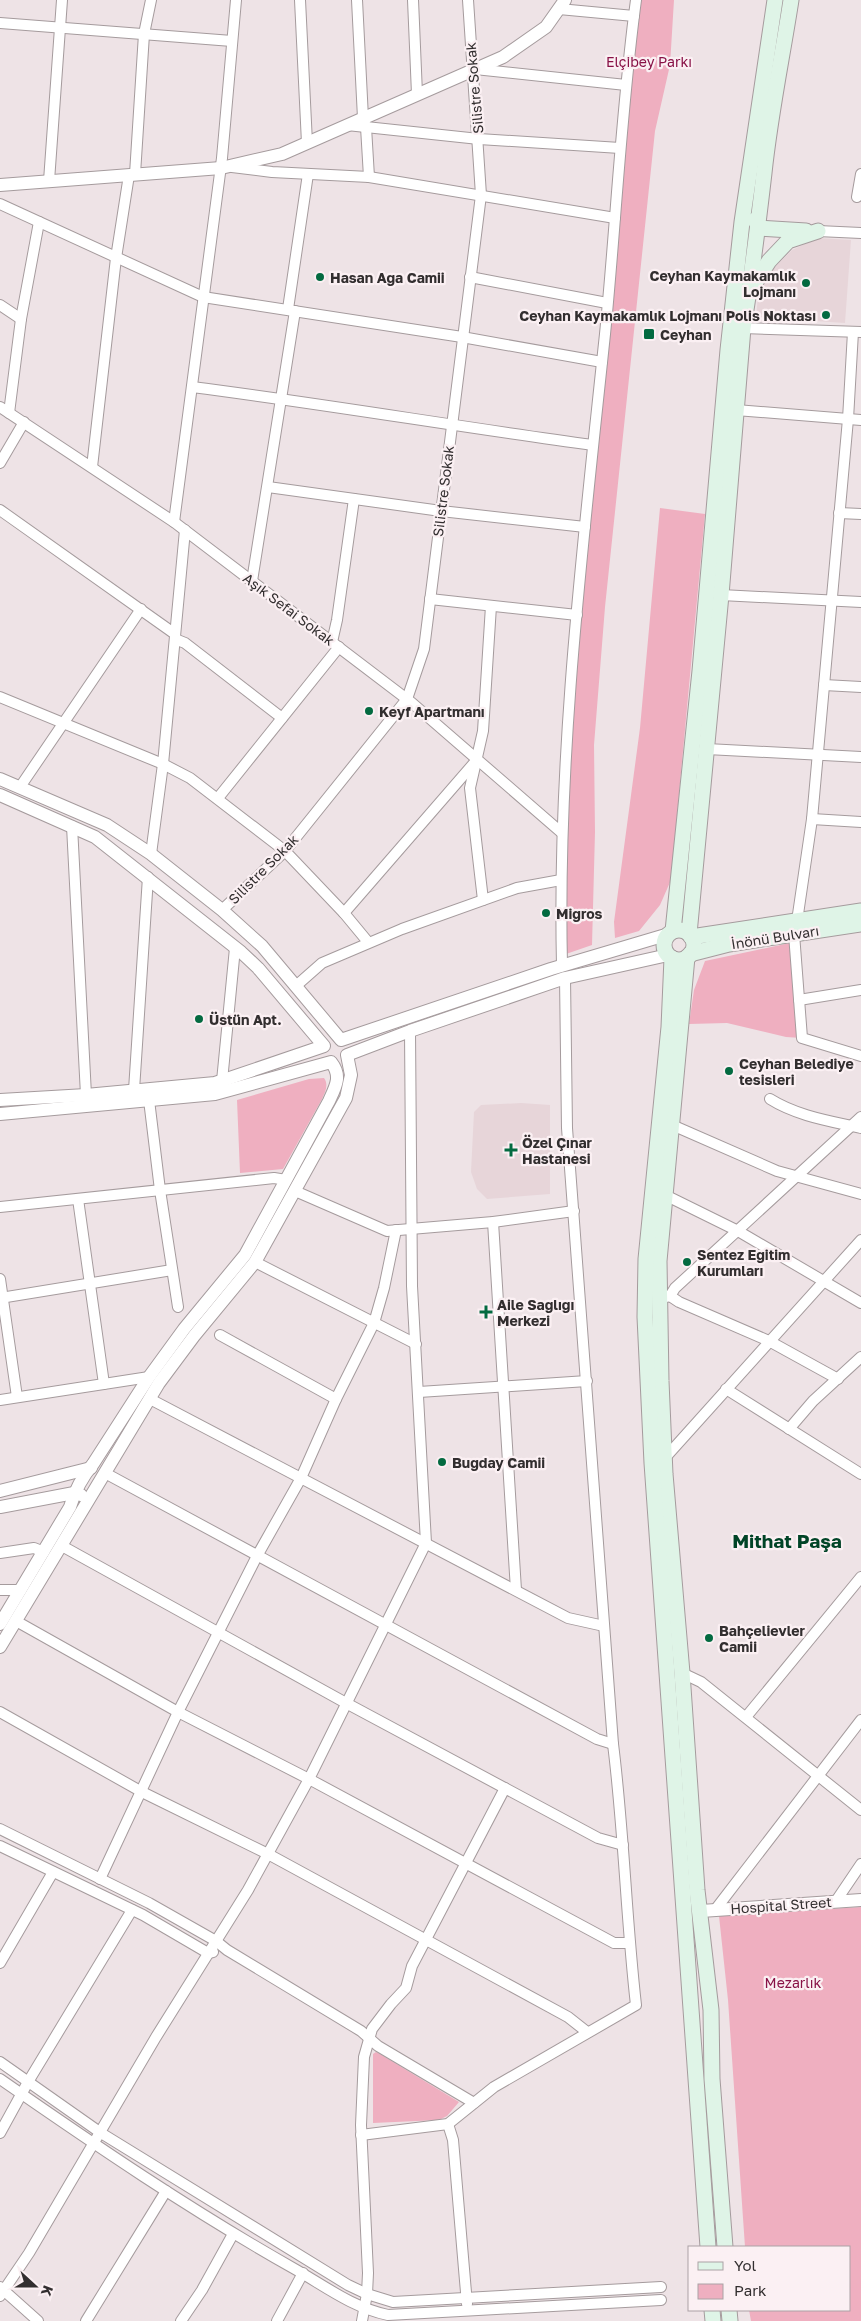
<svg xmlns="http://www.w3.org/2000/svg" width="861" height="2321" viewBox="0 0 861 2321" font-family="'Golos Text',sans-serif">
<rect width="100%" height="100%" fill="#eee3e6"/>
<g fill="#e7d5d9">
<polygon points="818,238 851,240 845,323 756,317 758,296 772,270 792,250"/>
<polygon points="521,1103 550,1105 550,1194 487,1199 477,1189 471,1172 474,1112 481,1105"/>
</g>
<g fill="#efafc0">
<polygon points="636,0 674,0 670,65 655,131 605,607 594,745 595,832 592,945 566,954 561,856 572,676"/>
<polygon points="660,508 705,514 671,880 660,905 639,931 615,938 614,922 640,728"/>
<polygon points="790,943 796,965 802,1038 786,1037 727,1023 689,1024 694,990 705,961"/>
<path d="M324,1078c5,7 1,14 -2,21l-39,70 -43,4 -3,-73 72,-21z"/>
<polygon points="861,1907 861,2321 751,2321 749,2310 850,2310 850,2247 745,2247 728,2000 719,1916"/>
<polygon points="376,2052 380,2054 459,2102 447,2116 439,2120 373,2123 373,2054"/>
</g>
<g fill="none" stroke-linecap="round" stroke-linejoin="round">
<defs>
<g id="minor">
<polyline points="300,0 307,143"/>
<polyline points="357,0 363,118 366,127 369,177"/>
<polyline points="413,0 417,94"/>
<polyline points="559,9 634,16"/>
<polyline points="0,23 232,41"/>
<polyline points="475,69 626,85"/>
<polyline points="347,125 479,139 620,148"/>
<polyline points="232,167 272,172 369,177 615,218"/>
<polyline points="135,174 144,34 151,0"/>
<polyline points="49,181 62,0"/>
<polyline points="857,197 861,174"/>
<polyline points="0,204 203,297 462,337 602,362"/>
<polyline points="818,231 861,233"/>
<polyline points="470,277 607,303"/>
<polyline points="0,305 21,319"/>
<polyline points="288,309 308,174"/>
<polyline points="743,328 861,332"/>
<path d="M192,387c134,17 267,40 401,58"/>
<polyline points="0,407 174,522 412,703 562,833"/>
<polyline points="736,410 861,420"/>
<polyline points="9,413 21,319 39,222"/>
<polyline points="0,463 24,422"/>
<polyline points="92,467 116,258 129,175"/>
<polyline points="268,487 441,511 585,527"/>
<polyline points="0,510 175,634"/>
<polyline points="839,513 861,514"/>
<polyline points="174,522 222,158 236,0"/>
<polyline points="252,581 295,311"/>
<polyline points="721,595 861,602"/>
<polyline points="430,599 577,615"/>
<polyline points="175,639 185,643 282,718"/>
<polyline points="332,642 337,620 354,499"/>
<polyline points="824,685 861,687"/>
<polyline points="0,697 163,764 190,778 285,851 344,913 368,942"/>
<polyline points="707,749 861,757"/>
<polyline points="20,787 141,609"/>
<polyline points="218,798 339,647"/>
<polyline points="812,819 861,822"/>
<polyline points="72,826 86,1095"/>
<polyline points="151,854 163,764 185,530"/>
<polyline points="483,900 470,788 483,731 491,606"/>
<polyline points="222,910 285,851 407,699 424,649 481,195 468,0"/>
<polyline points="344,913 475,762"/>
<polyline points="797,921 812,819 848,419 853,332"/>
<polyline points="794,934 802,1038 861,1056"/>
<path d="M562,965c-5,-210 21,-421 43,-631 11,-111 16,-223 31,-334"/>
<polyline points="297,985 322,963 402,929 517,888 561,880"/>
<polyline points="799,1000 861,990"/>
<polyline points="222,1081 235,948"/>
<polyline points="134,1090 148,877"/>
<path d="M770,1099c27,17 60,22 91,29"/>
<polyline points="149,1100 160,1190 178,1307"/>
<polyline points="672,1125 777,1171 861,1194"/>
<polyline points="295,1191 387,1231 493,1222 574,1211"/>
<polyline points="665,1195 738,1231 861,1303"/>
<polyline points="78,1199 104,1384"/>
<polyline points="0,1207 274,1178 286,1180"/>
<polyline points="493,1222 516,1590"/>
<polyline points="255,1262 416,1344"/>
<polyline points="0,1279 17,1397"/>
<polyline points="670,1296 679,1302 769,1341 838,1379"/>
<polyline points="0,1298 172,1270"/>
<polyline points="659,1299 670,1296 675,1288 861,1117"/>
<polyline points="220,1335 336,1399"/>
<polyline points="726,1389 861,1474"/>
<polyline points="419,1392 587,1381"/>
<polyline points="150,1399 568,1618 604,1626"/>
<polyline points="0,1400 149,1377"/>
<polyline points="789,1429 813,1401 861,1357"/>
<polyline points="664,1459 861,1240"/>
<polyline points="105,1473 597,1739 613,1744"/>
<polyline points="62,1546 346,1703 598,1838 623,1845"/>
<polyline points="0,1553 34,1548 44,1552"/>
<polyline points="0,1590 21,1590"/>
<polyline points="16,1621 178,1712 309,1779 614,1943 629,1943"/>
<polyline points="682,1673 701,1682 861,1810"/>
<polyline points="0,1712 142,1792 268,1854 568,2017 587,2032"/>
<polyline points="746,1717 861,1577"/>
<polyline points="0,1829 149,1903 216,1941 227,1950 361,2031 378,2046 474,2103"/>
<polyline points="0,1846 143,1915 208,1953 213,1952"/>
<polyline points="100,1879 178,1712 257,1556 301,1478 336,1399 374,1323 384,1288 396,1230"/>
<polyline points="836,1901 861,1864"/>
<polyline points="715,1910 861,1720"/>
<polyline points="0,1963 53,1872"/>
<polyline points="0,2062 101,2133 348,2285 367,2294 393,2302 661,2287"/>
<path d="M0,2079c95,66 192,132 293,189 32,18 58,39 95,47l273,-15"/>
<polyline points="448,2124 453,2140 467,2304"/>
<polyline points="0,2133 28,2082 132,1910"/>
<path d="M361,2135l87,-11 46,-37 142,-82c-10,-87 -12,-174 -23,-261l-46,-616 -2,-150"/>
<polyline points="0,2287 38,2321"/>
<polyline points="0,2296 29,2253 156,2037 248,1890 309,1779 426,1543 412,1286 410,1031"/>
<polyline points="86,2321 166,2191"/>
<polyline points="181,2321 202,2290 233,2234"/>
<polyline points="277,2321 303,2273"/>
<polyline points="362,2321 367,2294 368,2273 361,2125 364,2057 372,2029 391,2004 406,1988 412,1966 505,1788"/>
</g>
<g id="tertiary">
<polyline points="0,185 221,168 282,154 503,57 546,27 565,0"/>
<polyline points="0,779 107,825 151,854 222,910 262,946 341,1040 551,969 669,934"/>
<polyline points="0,795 95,837 241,952 258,968 324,1046 215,1083 86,1095 0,1100"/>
<path d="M0,1114l215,-20 116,-32c11,14 5,24 -2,39l-84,154 -61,74 -35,48 -56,87c-11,13 -18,26 -23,43l-70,117"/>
<polyline points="0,1491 91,1468"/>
<polyline points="0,1507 74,1493 81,1495"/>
<polyline points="0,1647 159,1383 194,1336 255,1262 346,1098 351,1075 347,1055 410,1031 565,978 668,955"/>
<polyline points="701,1911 861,1900"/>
</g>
<g id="secondary">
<polyline points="755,220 759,228 806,231"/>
<polyline points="753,286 769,261 788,241 818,231"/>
<circle cx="679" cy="945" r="15"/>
<polyline points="673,931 700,671 728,350 742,222 775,0"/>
<path d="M689,934l32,-339 22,-267c9,-52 15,-103 21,-155 6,-58 18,-115 27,-173"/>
<polyline points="691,937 861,911"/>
<polyline points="690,954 729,944 861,924"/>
<polyline points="687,957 659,1261 661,1381 665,1474 682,1673 697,1890 711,2010 712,2079 725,2247"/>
<polyline points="672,958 669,1027 646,1259 645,1317 652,1463 708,2247"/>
<polyline points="712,2310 713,2321"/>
<polyline points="729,2310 730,2321"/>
</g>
</defs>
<use href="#minor" stroke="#a59b9d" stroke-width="12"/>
<use href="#tertiary" stroke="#a59b9d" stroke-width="14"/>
<use href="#secondary" stroke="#a59b9d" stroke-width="17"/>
<use href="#minor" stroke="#fff" stroke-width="10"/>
<use href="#tertiary" stroke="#fff" stroke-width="12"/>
<use href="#secondary" stroke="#dff4e7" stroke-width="15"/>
</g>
<g fill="#036a40" stroke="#fbf0f3" stroke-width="2">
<circle cx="320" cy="277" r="5"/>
<circle cx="806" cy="283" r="5"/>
<circle cx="826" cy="315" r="5"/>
<rect x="643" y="328" width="12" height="12" rx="2.5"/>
<circle cx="369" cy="711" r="5"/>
<circle cx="546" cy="913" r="5"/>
<circle cx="199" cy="1019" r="5"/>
<circle cx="729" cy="1071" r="5"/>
<path d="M508.5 1142.5h5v5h5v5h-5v5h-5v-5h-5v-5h5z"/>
<circle cx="687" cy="1262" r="5"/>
<path d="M483.5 1304.5h5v5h5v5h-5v5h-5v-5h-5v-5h5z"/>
<circle cx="442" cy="1462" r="5"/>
<circle cx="709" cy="1638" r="5"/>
</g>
<g text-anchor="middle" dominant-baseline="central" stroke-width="4.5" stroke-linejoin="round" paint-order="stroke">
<g font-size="14" fill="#881146" stroke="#fbf0f3">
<text x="649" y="61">Elçibey Parkı</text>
<text x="793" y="1982">Mezarlık</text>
</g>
<g font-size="14" fill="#322e2f" stroke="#fbf0f3">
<text transform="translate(474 88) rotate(-95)">Silistre Sokak</text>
<text transform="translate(443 491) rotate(-83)">Silistre Sokak</text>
<text transform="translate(289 609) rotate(37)">Aşık Sefai Sokak</text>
<text transform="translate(263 869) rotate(-45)">Silistre Sokak</text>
<text transform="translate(775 937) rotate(-9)">İnönü Bulvarı</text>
<text transform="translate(781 1905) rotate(-4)">Hospital Street</text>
</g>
<g font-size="14" font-weight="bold" fill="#322e2f" stroke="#fbf0f3" text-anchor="start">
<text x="796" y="275" text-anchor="end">Ceyhan Kaymakamlık<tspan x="796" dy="16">Lojmanı</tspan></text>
<text x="330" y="277">Hasan Ağa Camii</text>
<text x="816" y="315" text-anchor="end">Ceyhan Kaymakamlık Lojmanı Polis Noktası</text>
<text x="660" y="334">Ceyhan</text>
<text x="379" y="711">Keyf Apartmanı</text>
<text x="556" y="913">Migros</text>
<text x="209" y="1019">Üstün Apt.</text>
<text x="739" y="1063">Ceyhan Belediye<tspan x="739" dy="16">tesisleri</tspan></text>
<text x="522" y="1142">Özel Çınar<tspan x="522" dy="16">Hastanesi</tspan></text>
<text x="697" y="1254">Sentez Eğitim<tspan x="697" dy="16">Kurumları</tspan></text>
<text x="497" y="1304">Aile Saglıgı<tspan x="497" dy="16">Merkezi</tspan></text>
<text x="452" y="1462">Buğday Camii</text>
<text x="719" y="1630">Bahçelievler<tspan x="719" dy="16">Camii</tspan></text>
</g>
<g font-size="19" font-weight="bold" fill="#014427" stroke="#fbf0f3">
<text x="787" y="1540">Mithat Paşa</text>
</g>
</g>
<rect x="688" y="2246" width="162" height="65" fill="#fbf0f3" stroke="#aba2a5"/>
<rect x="698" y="2262" width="25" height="8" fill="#dff4e7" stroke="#aba2a5"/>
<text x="734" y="2271" font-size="15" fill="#322e2f">Yol</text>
<rect x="698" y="2284" width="25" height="15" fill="#efafc0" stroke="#aba2a5"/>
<text x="734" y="2296" font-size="15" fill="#322e2f">Park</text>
<g transform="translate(35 2286) rotate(111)" stroke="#fbf0f3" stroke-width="4" paint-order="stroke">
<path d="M0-4L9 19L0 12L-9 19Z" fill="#322e2f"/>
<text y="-8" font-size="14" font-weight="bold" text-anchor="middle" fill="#322e2f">K</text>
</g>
</svg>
